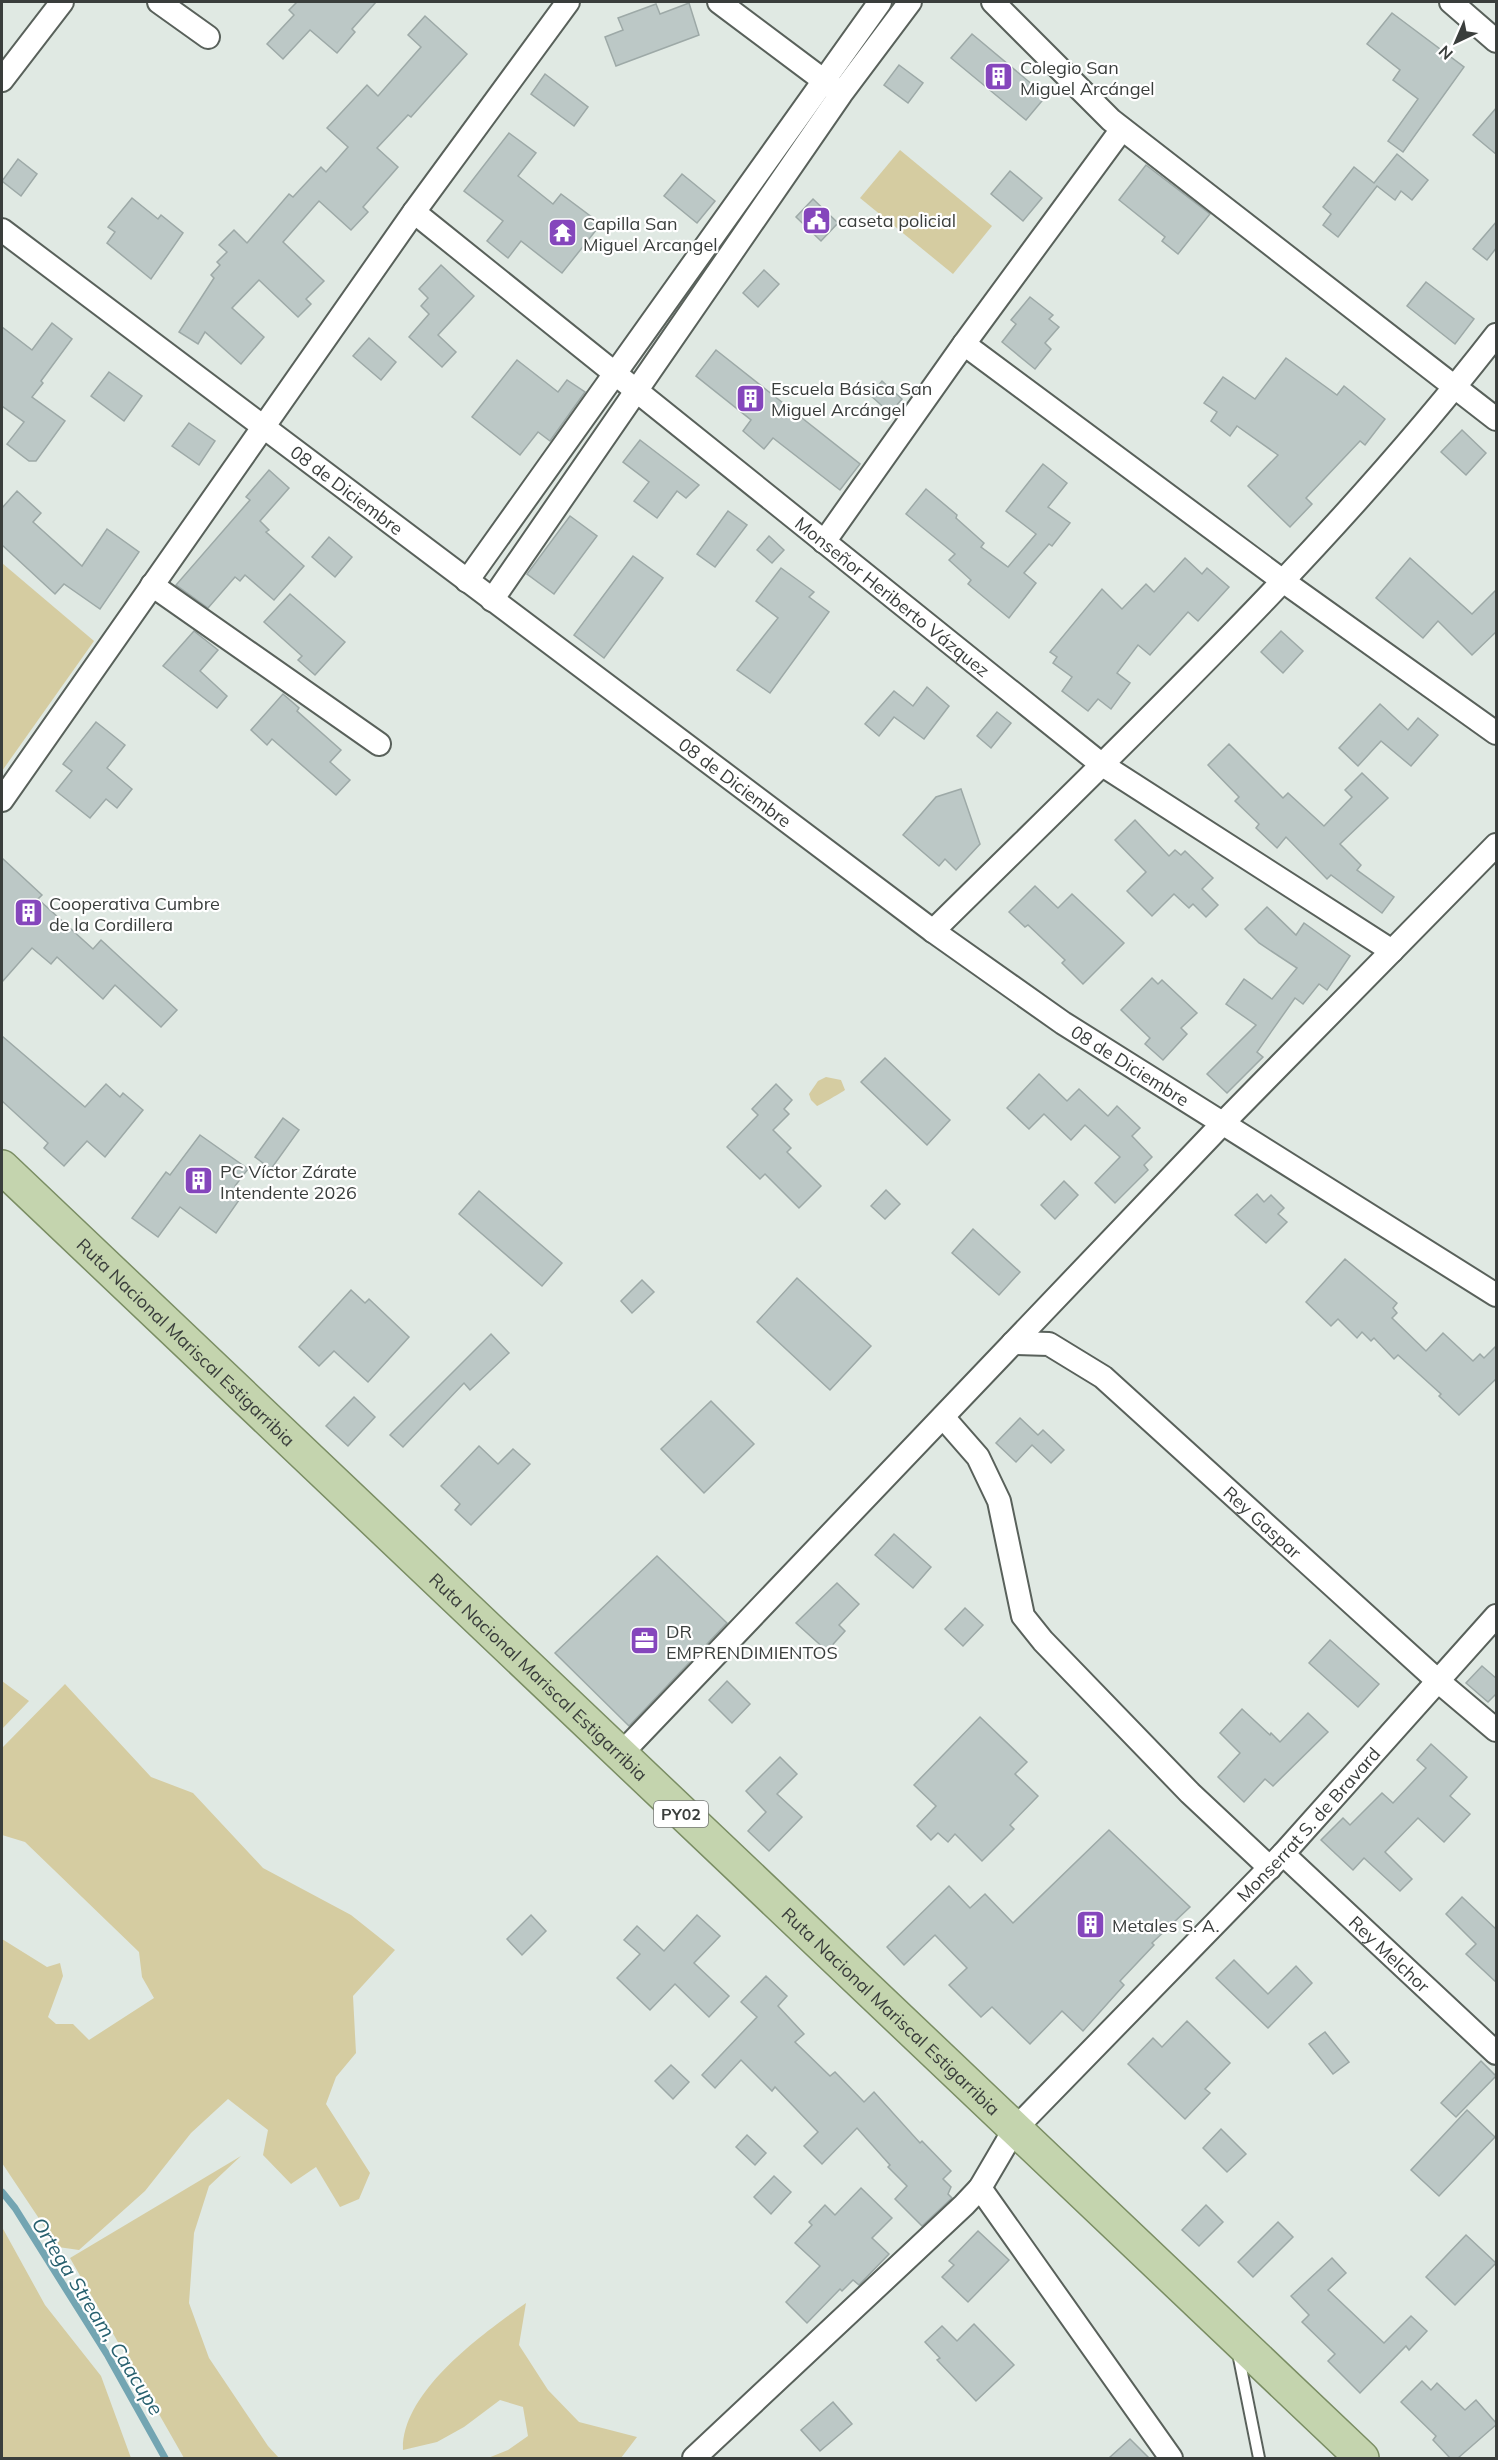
<svg xmlns="http://www.w3.org/2000/svg" width="1498" height="2460" viewBox="0 0 1498 2460" font-family="Mulish,sans-serif">
<rect width="100%" height="100%" fill="#e0e9e3"/>
<g fill="#d5cca1">
<polygon points="900,150 992,226 953,274 860,198"/>
<polygon points="2,563 94,641 2,771"/>
<path d="M826,1077l15,3 4,10c-1,1 -25,15 -28,16l-6,-6 -2,-6 9,-13z"/>
<polygon points="2,1681 29,1701 2,1729"/>
<polygon points="65,1684 151,1777 193,1793 263,1868 351,1915 395,1950 353,1996 356,2053 336,2077 326,2104 370,2173 359,2199 340,2207 316,2167 291,2184 263,2155 268,2130 228,2099 191,2133 145,2191 79,2250 58,2247 2,2163 2,1939 47,1967 60,1963 63,1976 48,2017 56,2024 73,2024 89,2040 154,1998 142,1977 139,1952 25,1842 2,1835 2,1748"/>
<polygon points="241,2156 209,2186 194,2233 189,2303 209,2358 268,2446 279,2458 184,2458 70,2258"/>
<polygon points="2,2227 45,2305 101,2376 131,2458 2,2458"/>
<path d="M526,2303l-7,42 29,45 31,32 58,15 -16,21h-133l20,-8 20,-14 -5,-29 -23,-7 -36,27 -27,15 -34,8c-2,-58 79,-116 123,-147z"/>
</g>
<g fill="none" stroke-linecap="round" stroke-linejoin="round">
<polyline stroke="#73a5b2" stroke-width="7" points="2,2192 15,2208 108,2356 165,2458"/>
</g>
<g fill="#bcc8c6" stroke="#9da9a7" stroke-width="1.5">
<polygon points="297,2 376,2 352,29 355,32 337,53 310,30 283,59 267,44 294,15 289,10"/>
<polygon points="689,3 699,35 616,66 605,37 623,30 618,18 656,4 660,14"/>
<polygon points="1392,13 1464,67 1403,152 1388,141 1418,99 1393,80 1400,70 1367,44"/>
<polygon points="425,16 467,54 411,117 408,115 377,148 398,167 363,207 368,212 351,230 319,201 283,242 324,281 306,299 311,304 298,317 259,280 232,308 264,337 241,364 205,332 198,344 179,332 214,278 211,275 220,265 217,262 227,252 219,245 234,230 247,243 289,194 293,197 321,167 326,172 348,147 327,128 367,85 378,96 421,47 408,35"/>
<polygon points="972,34 1046,96 1026,120 951,58"/>
<polygon points="899,65 923,83 908,103 884,85"/>
<polygon points="545,74 588,107 574,126 531,94"/>
<polygon points="1497,107 1497,155 1473,135"/>
<polygon points="509,133 536,153 518,176 553,204 561,194 601,224 562,273 521,241 508,258 487,241 503,221 464,191"/>
<polygon points="1397,154 1428,180 1412,200 1401,191 1395,200 1377,186 1338,237 1323,225 1331,214 1323,207 1354,167 1374,183"/>
<polygon points="18,159 37,174 21,196 2,181"/>
<polygon points="1146,165 1210,214 1178,254 1162,241 1165,237 1119,200"/>
<polygon points="1010,171 1042,198 1023,221 991,194"/>
<polygon points="682,174 715,201 697,223 664,196"/>
<polygon points="132,198 158,219 161,215 183,233 151,279 107,243 115,232 108,227"/>
<polygon points="813,199 838,223 821,241 796,217"/>
<polygon points="1497,221 1497,247 1487,260 1473,249"/>
<polygon points="441,265 474,296 438,335 456,352 442,367 409,337 429,314 421,306 428,298 419,289"/>
<polygon points="764,270 779,284 758,307 743,293"/>
<polygon points="1426,282 1474,319 1455,344 1407,306"/>
<polygon points="1030,297 1053,315 1049,319 1059,327 1045,343 1051,349 1035,369 1002,342 1016,324 1011,320"/>
<polygon points="52,323 72,339 41,381 43,383 32,397 65,421 36,461 29,461 7,444 24,422 2,406 2,327 32,350"/>
<polygon points="369,338 396,362 381,380 353,356"/>
<polygon points="716,350 860,464 840,490 773,438 764,449 743,431 751,420 696,376"/>
<polygon points="1286,358 1337,395 1344,386 1385,419 1365,445 1360,441 1306,498 1312,504 1290,527 1248,486 1278,455 1237,426 1230,436 1211,421 1217,412 1204,403 1223,377 1255,399"/>
<polygon points="517,360 558,392 567,380 585,392 550,441 538,432 520,455 472,417"/>
<polygon points="109,372 142,396 124,421 91,396"/>
<polygon points="882,381 902,399 890,413 870,395"/>
<polygon points="189,423 215,441 199,465 172,446"/>
<polygon points="1462,430 1486,453 1466,475 1441,452"/>
<polygon points="640,440 699,485 686,498 677,491 657,518 634,501 649,482 623,462"/>
<polygon points="1043,464 1067,483 1048,507 1070,523 1052,546 1049,544 1024,573 1036,583 1009,618 968,584 971,580 949,560 955,554 906,514 926,489 957,515 956,518 984,543 981,547 1008,567 1036,534 1006,511"/>
<polygon points="269,470 289,488 260,521 269,530 266,532 304,566 274,600 245,575 240,581 235,577 208,608 176,585 250,500 246,497"/>
<polygon points="17,491 41,513 33,522 82,566 107,529 139,552 100,609 64,584 55,594 2,545 2,508"/>
<polygon points="728,511 747,525 715,567 697,554"/>
<polygon points="570,516 597,536 554,594 527,574"/>
<polygon points="769,536 784,550 772,563 757,550"/>
<polygon points="329,537 352,557 335,577 312,557"/>
<polygon points="633,556 663,578 604,658 574,635"/>
<polygon points="1185,558 1202,574 1207,568 1229,587 1198,621 1188,612 1150,655 1138,645 1117,673 1130,683 1111,709 1098,699 1088,711 1062,691 1072,677 1053,663 1057,657 1050,652 1102,589 1122,609 1146,584 1154,592"/>
<polygon points="1410,558 1472,614 1497,589 1497,631 1472,655 1438,621 1423,638 1376,598"/>
<polygon points="781,568 814,592 809,597 829,612 770,693 737,670 778,618 756,601"/>
<polygon points="290,594 345,642 315,675 298,660 302,656 264,622"/>
<polygon points="194,631 218,650 200,671 227,696 217,708 163,666"/>
<polygon points="1281,631 1303,651 1283,673 1261,652"/>
<polygon points="927,687 949,706 924,739 894,717 879,736 865,724 894,691 913,706"/>
<polygon points="283,694 299,708 297,711 341,750 330,762 350,780 336,795 272,739 267,745 251,730"/>
<polygon points="1380,704 1408,730 1418,718 1438,735 1411,766 1381,741 1358,766 1339,748"/>
<polygon points="997,712 1011,723 991,748 977,736"/>
<polygon points="96,722 125,745 107,768 132,789 117,808 106,799 90,818 56,791 72,771 63,764"/>
<polygon points="1229,744 1283,798 1288,793 1324,826 1352,797 1345,790 1362,773 1388,798 1340,844 1361,865 1357,870 1394,897 1382,913 1331,875 1327,879 1286,837 1277,848 1256,828 1259,824 1235,801 1239,797 1208,765"/>
<polygon points="961,789 980,844 956,870 945,859 939,866 903,835 936,797"/>
<polygon points="1135,820 1169,856 1175,850 1181,855 1185,851 1213,878 1202,889 1218,905 1206,917 1193,904 1189,908 1174,894 1152,916 1127,891 1146,872 1115,840"/>
<polygon points="2,858 42,895 38,899 93,949 101,940 177,1010 161,1027 115,985 103,999 57,957 51,964 32,948 2,982"/>
<polygon points="1035,886 1058,908 1072,894 1124,943 1083,984 1062,963 1065,960 1028,925 1025,927 1009,912"/>
<polygon points="1267,907 1296,935 1304,923 1350,956 1327,990 1319,984 1303,1004 1295,998 1257,1052 1263,1057 1227,1093 1207,1074 1256,1025 1226,1004 1244,979 1272,999 1297,968 1259,943 1245,929"/>
<polygon points="1152,978 1158,984 1162,980 1197,1013 1181,1028 1187,1034 1163,1060 1145,1044 1150,1038 1121,1010"/>
<polygon points="2,1036 85,1107 106,1084 120,1097 123,1093 143,1110 105,1157 87,1141 64,1166 44,1148 48,1143 2,1101"/>
<polygon points="885,1058 950,1120 927,1145 861,1082"/>
<polygon points="1039,1074 1067,1101 1079,1089 1108,1116 1117,1106 1140,1128 1132,1136 1152,1157 1144,1165 1148,1170 1115,1203 1095,1183 1120,1157 1085,1125 1071,1140 1044,1114 1029,1129 1007,1108"/>
<polygon points="776,1084 792,1100 784,1109 789,1114 773,1130 791,1148 787,1152 821,1186 799,1208 765,1174 760,1179 727,1147 758,1115 752,1109"/>
<polygon points="283,1118 299,1130 271,1169 255,1157"/>
<polygon points="200,1135 248,1169 235,1186 244,1193 216,1233 180,1207 158,1237 132,1218 166,1172 170,1175"/>
<polygon points="1064,1181 1078,1195 1055,1219 1041,1205"/>
<polygon points="886,1190 900,1204 885,1219 871,1206"/>
<polygon points="479,1191 562,1263 542,1286 459,1214"/>
<polygon points="1257,1194 1264,1202 1271,1195 1284,1208 1278,1214 1287,1222 1266,1243 1235,1215"/>
<polygon points="973,1229 1020,1272 999,1295 952,1253"/>
<polygon points="1345,1259 1397,1303 1393,1308 1397,1313 1392,1318 1426,1351 1443,1333 1473,1361 1480,1354 1484,1358 1497,1345 1497,1378 1459,1415 1439,1396 1441,1394 1398,1355 1394,1359 1374,1338 1371,1341 1362,1332 1357,1338 1338,1319 1331,1326 1306,1302"/>
<polygon points="797,1278 871,1346 830,1390 757,1322"/>
<polygon points="642,1280 654,1292 632,1313 621,1301"/>
<polygon points="351,1290 365,1303 369,1299 409,1337 368,1382 334,1351 319,1366 299,1347"/>
<polygon points="491,1334 509,1353 470,1390 464,1383 403,1447 390,1435"/>
<polygon points="354,1397 375,1417 348,1446 326,1426"/>
<polygon points="711,1401 754,1444 704,1493 661,1449"/>
<polygon points="1020,1418 1038,1435 1043,1430 1064,1450 1051,1463 1032,1445 1016,1462 996,1443"/>
<polygon points="479,1446 498,1464 513,1449 530,1464 471,1525 455,1510 460,1504 441,1486"/>
<polygon points="894,1534 931,1567 913,1588 875,1555"/>
<polygon points="657,1556 727,1623 629,1726 555,1653"/>
<polygon points="837,1583 859,1604 839,1625 845,1631 827,1651 796,1623"/>
<polygon points="965,1608 983,1625 963,1646 945,1629"/>
<polygon points="1330,1640 1379,1684 1358,1707 1309,1663"/>
<polygon points="1482,1666 1497,1679 1497,1693 1488,1702 1466,1683"/>
<polygon points="727,1681 750,1704 732,1723 709,1700"/>
<polygon points="1242,1709 1270,1735 1271,1733 1280,1742 1308,1713 1328,1732 1273,1786 1265,1779 1244,1802 1218,1777 1240,1753 1220,1733"/>
<polygon points="980,1717 1027,1762 1015,1774 1038,1796 1010,1825 1014,1829 982,1861 955,1834 948,1842 938,1833 931,1840 917,1826 936,1806 914,1785"/>
<polygon points="1431,1744 1467,1777 1450,1796 1470,1814 1444,1842 1418,1818 1385,1852 1412,1879 1400,1891 1364,1858 1353,1870 1321,1840 1343,1818 1350,1825 1382,1793 1393,1803 1426,1768 1417,1760"/>
<polygon points="780,1757 797,1774 777,1794 802,1817 769,1851 748,1831 766,1812 746,1791"/>
<polygon points="1109,1830 1190,1907 1152,1943 1154,1945 1120,1981 1124,1985 1083,2031 1062,2011 1030,2044 992,2007 981,2017 949,1985 967,1968 935,1935 904,1965 887,1947 949,1886 970,1908 985,1894 1013,1923"/>
<polygon points="1462,1897 1497,1930 1497,1983 1466,1954 1476,1944 1446,1914"/>
<polygon points="531,1915 546,1931 522,1955 507,1939"/>
<polygon points="697,1915 720,1936 694,1963 729,1996 709,2017 675,1984 650,2010 617,1978 640,1954 624,1940 637,1926 664,1951"/>
<polygon points="1234,1960 1268,1994 1296,1966 1312,1983 1268,2028 1216,1978"/>
<polygon points="766,1976 787,1996 778,2006 804,2034 795,2042 830,2076 835,2072 864,2102 874,2092 920,2143 922,2141 951,2171 943,2179 951,2187 948,2194 952,2198 922,2226 895,2199 907,2186 888,2167 890,2165 857,2128 822,2164 804,2146 818,2132 775,2087 772,2091 741,2060 715,2088 702,2075 757,2017 741,2002"/>
<polygon points="1187,2021 1230,2063 1205,2089 1210,2093 1185,2119 1128,2064 1153,2038 1162,2047"/>
<polygon points="1325,2032 1349,2062 1333,2074 1309,2044"/>
<polygon points="1481,2061 1496,2076 1456,2117 1441,2103"/>
<polygon points="671,2065 689,2082 673,2099 655,2081"/>
<polygon points="1467,2110 1495,2137 1439,2196 1411,2170"/>
<polygon points="1221,2129 1246,2154 1227,2172 1203,2148"/>
<polygon points="747,2135 766,2153 755,2165 736,2147"/>
<polygon points="774,2176 791,2192 771,2214 754,2197"/>
<polygon points="861,2188 892,2218 872,2238 889,2254 859,2285 853,2280 842,2291 840,2289 807,2323 786,2302 820,2266 795,2243 812,2225 809,2222 825,2205 835,2215"/>
<polygon points="1206,2205 1223,2222 1199,2246 1182,2230"/>
<polygon points="1278,2222 1293,2237 1253,2277 1238,2262"/>
<polygon points="978,2231 1009,2260 968,2302 942,2277 954,2265 949,2261"/>
<polygon points="1466,2235 1496,2263 1455,2305 1426,2277"/>
<polygon points="1332,2258 1346,2273 1328,2290 1384,2343 1411,2316 1427,2331 1409,2350 1406,2346 1360,2393 1328,2361 1335,2354 1302,2322 1309,2315 1291,2296"/>
<polygon points="974,2324 1014,2365 976,2401 937,2360 940,2358 925,2342 942,2326 957,2341"/>
<polygon points="1422,2381 1431,2390 1437,2383 1465,2410 1476,2400 1497,2424 1458,2458 1450,2458 1433,2440 1436,2436 1401,2402"/>
<polygon points="833,2402 852,2424 820,2451 801,2430"/>
<polygon points="1130,2439 1149,2458 1109,2458"/>
</g>
<g fill="none" stroke-linecap="round" stroke-linejoin="round">
<defs>
<polyline id="lane" points="1238,2353 1259,2458"/>
<g id="street">
<polyline points="159,2 208,37"/>
<polyline points="719,2 835,89"/>
<polyline points="993,2 1111,120 1496,419"/>
<polyline points="1451,2 1496,41"/>
<polyline points="2,80 62,2"/>
<path id="s1" d="M414,212l687,552 291,187"/>
<path id="s2" d="M2,230l931,701 130,92 433,272"/>
<polyline points="964,344 1283,581 1496,733"/>
<polyline points="824,542 964,344 1122,129"/>
<polyline points="467,581 880,2"/>
<polyline points="152,585 379,744"/>
<polyline points="492,600 841,94 910,2"/>
<polyline points="2,800 414,212 568,2"/>
<path d="M933,931c194,-192 396,-381 563,-596"/>
<path id="s3" d="M1013,1343l36,1 54,33 335,304 58,49"/>
<polyline points="943,1417 978,1457 999,1501 1023,1616 1043,1641 1190,1793 1270,1868"/>
<polyline points="619,1756 1224,1122 1496,845"/>
<path id="s4" d="M1283,1854l213,199"/>
<polyline points="980,2188 1171,2458"/>
<path id="s5" d="M694,2458l270,-253 16,-17 34,-58 269,-276 213,-238"/>
</g>
<g id="primary">
<path id="s6" d="M2,1167l1360,1291"/>
</g>
</defs>
<use href="#lane" stroke="#59615b" stroke-width="14"/>
<use href="#street" stroke="#59615b" stroke-width="26"/>
<use href="#primary" stroke="#7a8d63" stroke-width="36"/>
<use href="#lane" stroke="#fff" stroke-width="10"/>
<use href="#street" stroke="#fff" stroke-width="22"/>
<use href="#primary" stroke="#c4d4ae" stroke-width="33"/>
</g>
<defs>
<symbol id="building-square" viewBox="-11 -11 22 22"><rect x="-9" y="-9" width="18" height="18" rx="4" fill="#8546bc" stroke="#fff"/><path d="M-4-6H4V6H1V3H-1V6H-4ZM-2.5-4.3h1.7v1.8h-1.7ZM.8-4.3h1.7v1.8H.8ZM-2.5-1h1.7V.8h-1.7ZM.8-1h1.7V.8H.8Z" fill="#fff"/></symbol>
<symbol id="civic-square" viewBox="-11 -11 22 22"><rect x="-9" y="-9" width="18" height="18" rx="4" fill="#8546bc" stroke="#fff"/><path d="M-.6-6.5H3V-4.5H.6V-3L4-1V1h2V6H-6V1h2V-1L-.6-3ZM-1.2 2.5V6h2.4V2.5Z" fill="#fff"/></symbol>
<symbol id="temple-square" viewBox="-11 -11 22 22"><rect x="-9" y="-9" width="18" height="18" rx="4" fill="#8546bc" stroke="#fff"/><path d="M0-6L5-2H3V0L6.5 2.5H4V6H1.5V3h-3V6H-4V2.5H-6.5L-3 0V-2H-5Z" fill="#fff"/></symbol>
<symbol id="office-square" viewBox="-11 -11 22 22"><rect x="-9" y="-9" width="18" height="18" rx="4" fill="#8546bc" stroke="#fff"/><path d="M-6-3h4V-5.5h4V-3h4V5H-6ZM-1-4.5V-3h2v-1.5ZM-6 0V1H6V0Z" fill="#fff"/></symbol>
</defs>
<g fill-rule="evenodd">
<use href="#building-square" x="982" y="60" width="33" height="33"/>
<use href="#civic-square" x="800" y="204" width="33" height="33"/>
<use href="#temple-square" x="546" y="216" width="33" height="33"/>
<use href="#building-square" x="734" y="382" width="33" height="33"/>
<use href="#building-square" x="12" y="896" width="33" height="33"/>
<use href="#building-square" x="182" y="1164" width="33" height="33"/>
<use href="#office-square" x="628" y="1624" width="33" height="33"/>
<use href="#building-square" x="1074" y="1908" width="33" height="33"/>
</g>
<g text-anchor="middle" dominant-baseline="central" stroke-width="4.5" stroke-linejoin="round" paint-order="stroke">
<rect fill="#fff" stroke="#757876" stroke-width="1.5" x="654" y="1801" width="54" height="26" rx="4.5"/>
<g font-size="16" font-weight="bold" fill="#3a3e3c">
<text x="681" y="1814">PY02</text>
</g>
<g font-size="18" fill="#3a3e3c" stroke="#fff" text-anchor="start">
<text x="1020" y="67">Colegio San<tspan x="1020" dy="21">Miguel Arcángel</tspan></text>
<text x="838" y="220">caseta policial</text>
<text x="583" y="223">Capilla San<tspan x="583" dy="21">Miguel Arcangel</tspan></text>
<text x="771" y="388">Escuela Básica San<tspan x="771" dy="21">Miguel Arcángel</tspan></text>
<text x="49" y="903">Cooperativa Cumbre<tspan x="49" dy="21">de la Cordillera</tspan></text>
<text x="220" y="1171">PC Víctor Zárate<tspan x="220" dy="21">Intendente 2026</tspan></text>
<text x="666" y="1631">DR<tspan x="666" dy="21">EMPRENDIMIENTOS</tspan></text>
<text x="1112" y="1925">Metales S. A.</text>
</g>
<g font-size="18" fill="#3a3e3c" stroke="#fff">
<text stroke="none"><textPath href="#s2" startOffset="432">08 de Diciembre</textPath></text>
<text stroke="none"><textPath href="#s1" startOffset="614">Monseñor Heriberto Vázquez</textPath></text>
<text stroke="none"><textPath href="#s2" startOffset="918">08 de Diciembre</textPath></text>
<text stroke="none"><textPath href="#s2" startOffset="1404">08 de Diciembre</textPath></text>
<text stroke="none"><textPath href="#s6" startOffset="254">Ruta Nacional Mariscal Estigarribia</textPath></text>
<text stroke="none"><textPath href="#s3" startOffset="315">Rey Gaspar</textPath></text>
<text stroke="none"><textPath href="#s6" startOffset="740">Ruta Nacional Mariscal Estigarribia</textPath></text>
<text stroke="none"><textPath href="#s5" startOffset="885">Monserrat S. de Bravard</textPath></text>
<text stroke="none"><textPath href="#s4" startOffset="146">Rey Melchor</textPath></text>
<text stroke="none"><textPath href="#s6" startOffset="1226">Ruta Nacional Mariscal Estigarribia</textPath></text>
</g>
<g font-size="20" font-style="italic" fill="#27606e" stroke="#fff">
<text transform="translate(98 2316) rotate(58)">Ortega Stream, Caacupe</text>
</g>
</g>
<rect width="1498" height="2460" fill="none" stroke="#3a3e3c" stroke-width="6"/>
<g transform="translate(1456 42) rotate(224)" stroke="#ffffff" stroke-width="4.5" paint-order="stroke">
<path d="M0-4.5L10 22L0 15L-10 22Z" fill="#3a3e3c"/>
<text y="-9" font-size="16" font-weight="bold" text-anchor="middle" fill="#3a3e3c">N</text>
</g>
</svg>
